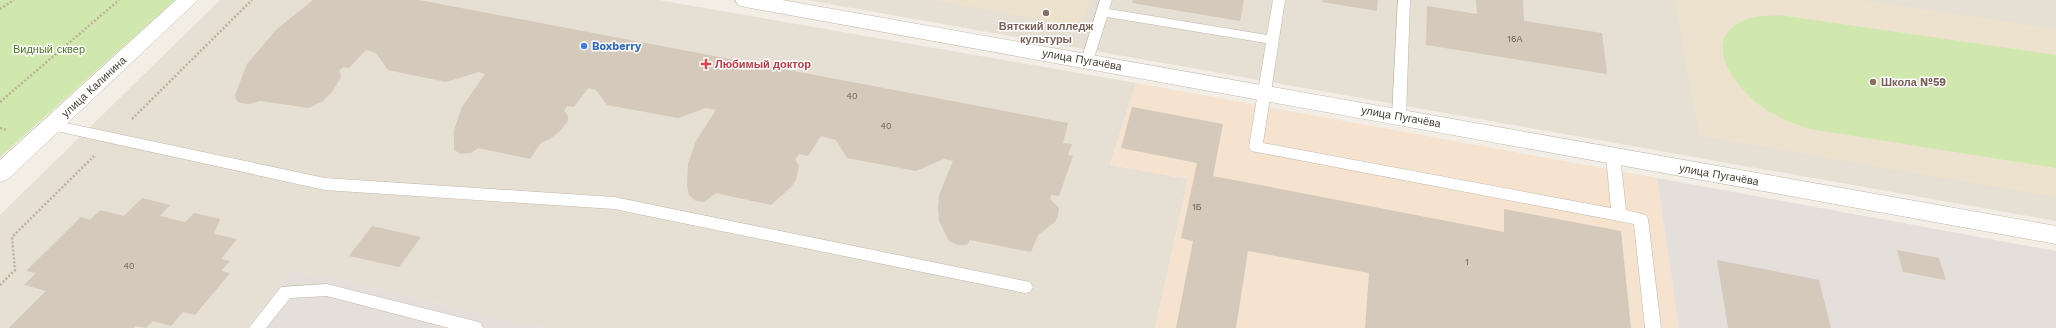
<svg xmlns="http://www.w3.org/2000/svg" width="2056" height="328" viewBox="0 0 2056 328" font-family="'Work Sans',sans-serif">
<rect width="100%" height="100%" fill="#f2eee5"/>
<g fill="#e6dfd3">
<polygon points="220,0 659,0 1136,83 1110,165 1188,179 1155,328 545,328 294,270 245,328 0,328 0,215"/>
<polygon points="807,0 2056,0 2056,221"/>
</g>
<polygon fill="#f5e3cf" points="1136,83 1657,178 1679,328 1155,328 1188,179 1110,165"/>
<g fill="#e4dfda">
<polygon points="1657,178 2056,251 2056,328 1679,328"/>
<polygon points="294,270 545,328 245,328"/>
</g>
<g fill="#ece2ce">
<polygon points="930,0 1090,0 1081,26"/>
<polygon points="1675,0 1863,0 2056,29 2056,197 1699,136"/>
</g>
<g fill="#d0e7ad">
<polygon points="0,0 175,0 0,157"/>
<path d="M1779,15l277,40v113l-246,-39c-18,-6 -36,-13 -52,-25 -30,-24 -60,-73 -3,-87 8,-2 17,-1 24,-2z"/>
</g>
<g fill="#d4c9ba">
<polygon points="313,0 419,0 1068,123 1063,143 1072,144 1068,155 1073,156 1059,196 1051,195 1050,199 1059,208 1058,216 1055,222 1038,235 1031,252 970,240 967,245 958,245 949,241 939,221 938,208 939,195 953,161 944,159 916,171 847,158 836,140 821,136 808,156 799,154 795,160 799,166 796,180 791,187 771,205 716,193 704,202 696,201 689,195 687,185 688,164 696,141 716,110 706,108 678,118 607,105 596,90 588,88 574,107 567,106 564,111 568,116 568,121 561,130 550,139 541,143 530,159 478,148 471,153 461,154 454,150 454,131 458,118 462,107 485,74 479,72 446,82 388,70 376,53 366,50 349,68 343,67 339,71 341,75 340,79 332,92 323,101 309,108 260,101 249,104 240,103 236,100 235,95 247,64 277,29"/>
<polygon points="1133,0 1244,0 1240,21 1132,3"/>
<polygon points="1323,0 1378,0 1377,11 1322,2"/>
<polygon points="1476,0 1523,0 1524,21 1602,33 1607,74 1426,45 1427,6 1477,14"/>
<polygon points="1132,107 1223,124 1213,176 1504,232 1504,209 1621,231 1631,328 1365,328 1369,273 1248,251 1236,328 1176,328 1193,241 1181,238 1197,163 1121,148"/>
<polygon points="142,198 170,205 160,216 185,222 194,213 220,219 214,234 237,239 221,259 230,261 221,271 230,273 195,315 183,312 171,326 153,321 146,328 136,326 134,328 9,328 46,291 24,285 36,273 26,271 81,217 90,220 100,210 124,216"/>
<polygon points="372,226 421,237 399,267 349,256"/>
<polygon points="1897,250 1939,258 1946,280 1903,272"/>
<polygon points="1717,260 1819,280 1831,328 1728,328"/>
</g>
<g fill="none" stroke-linecap="round" stroke-linejoin="round">
<defs>
<g id="service">
<polygon points="1100,0 1112,0 1109,9 1267,35 1273,0 1285,0 1263,143 1611,208 1606,156 1608,152 1613,151 1618,152 1620,156 1626,210 1646,215 1648,219 1661,328 1645,328 1634,224 1251,151 1249,147 1266,43 1107,17 1093,61 1092,64 1082,64 1081,61"/>
<polygon points="1398,0 1410,0 1406,117 1404,121 1399,122 1394,121 1392,117"/>
<polygon points="52,120 325,178 614,197 1025,281 1030,282 1033,287 1030,292 1025,293 614,209 325,190 47,129 45,125 47,121"/>
<polygon points="327,284 475,321 481,323 483,328 449,328 327,296 290,298 266,328 249,328 281,287"/>
</g>
<g id="minor">
<polygon points="176,0 198,0 8,179 0,182 0,160"/>
<polygon points="735,0 782,0 2056,226 2056,244 745,7 738,5"/>
</g>
</defs>
<use href="#service" stroke="#c1b8aa" stroke-width="1"/>
<use href="#minor" stroke="#c1b8aa" stroke-width="1"/>
<g stroke="#c0b099" stroke-width="2.5" stroke-dasharray="2 2" stroke-linecap="butt">
<polyline points="0,9 14,0"/>
<polyline points="0,102 119,0"/>
<polyline points="132,119 252,0"/>
<polyline points="0,128 7,130"/>
<polyline points="0,285 15,270 12,237 94,156"/>
</g>
<use href="#service" fill="#fff" fill-rule="evenodd"/>
<use href="#minor" fill="#fff" fill-rule="evenodd"/>
</g>
<g fill="#8d6e63" stroke="#fff" stroke-width="1.5">
<circle cx="1046" cy="13" r="4"/>
<circle cx="1873" cy="82" r="4"/>
</g>
<circle fill="#3f7fe0" stroke="#fff" stroke-width="1.5" cx="584" cy="46" r="4"/>
<path fill="#e0444e" stroke="#fff" stroke-width="1.5" d="M704 58h4v4h4v4h-4v4h-4v-4h-4v-4h4z"/>
<g text-anchor="middle" dominant-baseline="central" stroke-width="3" stroke-linejoin="round" paint-order="stroke">
<g font-size="9" fill="#696156">
<text x="1515" y="39">16А</text>
<text x="852" y="96">40</text>
<text x="886" y="126">40</text>
<text x="1197" y="207">1Б</text>
<text x="1467" y="262">1</text>
<text x="129" y="266">40</text>
</g>
<g font-size="11" font-weight="bold" fill="#785e54" stroke="#fff">
<text x="1046" y="26">Вятский колледж<tspan x="1046" dy="13">культуры</tspan></text>
<text x="1881" y="82" text-anchor="start">Школа №59</text>
</g>
<g font-size="11" font-weight="bold" fill="#366cbe" stroke="#fff" text-anchor="start">
<text x="592" y="46">Boxberry</text>
</g>
<g font-size="11" fill="#4a7628" stroke="#fff">
<text x="49" y="49">Видный сквер</text>
</g>
<g font-size="11" fill="#453e34" stroke="#fff">
<text transform="translate(1082 60) rotate(10)">улица Пугачёва</text>
<text transform="translate(94 87) rotate(-43)">улица Калинина</text>
<text transform="translate(1401 117) rotate(10)">улица Пугачёва</text>
<text transform="translate(1719 175) rotate(10)">улица Пугачёва</text>
</g>
<g font-size="11" font-weight="bold" fill="#be3a42" stroke="#fff" text-anchor="start">
<text x="715" y="64">Любимый доктор</text>
</g>
</g>
</svg>
